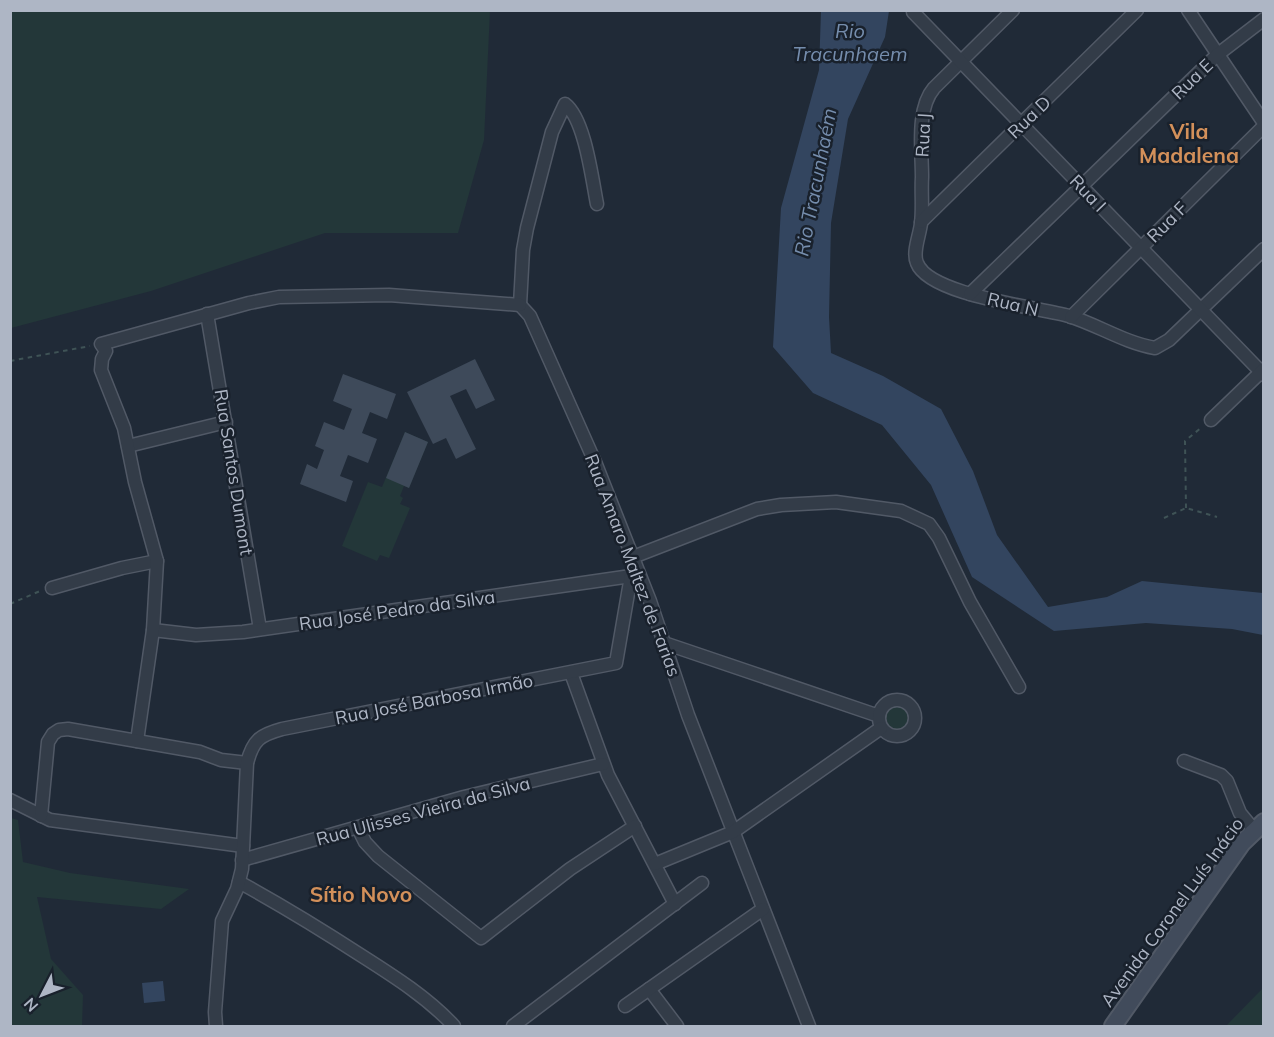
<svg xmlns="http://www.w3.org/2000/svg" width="1274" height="1037" viewBox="0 0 1274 1037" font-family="Mulish,sans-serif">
<rect width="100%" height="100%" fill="#202a37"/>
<g fill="#233739">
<polygon points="11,10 490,11 484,140 458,233 325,233 151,291 11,328"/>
<polygon points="405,432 428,442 409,488 404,486 400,496 403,498 400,504 410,508 389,558 380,555 377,561 342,546 368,482 382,487"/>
<circle cx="897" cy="718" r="18"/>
<polygon points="11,818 18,820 23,862 70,873 189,889 161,909 37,897 51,959 83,995 82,1026 11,1026"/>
<polygon points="1263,988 1263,1026 1226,1026"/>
</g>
<g fill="#33455f">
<polygon points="821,11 889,11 885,37 848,119 831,223 829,317 831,353 883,376 941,409 973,471 997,535 1048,607 1107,597 1142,581 1263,593 1263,635 1232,629 1146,623 1054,631 972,577 931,485 882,425 813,393 773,347 781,208 819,70"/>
<polygon points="163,981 165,1001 144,1003 142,983"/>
</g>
<g fill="#3e4a5a">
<polygon points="475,359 495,400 476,409 466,389 450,396 476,449 456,459 446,438 433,444 407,392"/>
<polygon points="343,374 396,394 387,419 370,412 362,433 377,439 368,463 348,455 340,476 353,481 346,502 300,484 307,464 317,469 324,450 315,446 324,422 344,430 352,409 333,401"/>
<polygon points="405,432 428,442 409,488 386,478"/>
</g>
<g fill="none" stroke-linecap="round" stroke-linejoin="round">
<defs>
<g id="street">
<path d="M1013,10l-79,78c-18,21 -12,62 -12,89 -1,15 1,31 -1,46 -1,12 -9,29 -4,40 12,32 119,44 152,53 29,9 56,27 86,32l14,-8 95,-91"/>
<polyline points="1188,10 1264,123"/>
<polyline points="913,12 1264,375"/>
<polyline points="921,222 1137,10"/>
<polyline points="970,294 1217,55 1264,19"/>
<polyline points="520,305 530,316 595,462 650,601 688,715 809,1026"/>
<path d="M520,305l3,-55 4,-22 25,-96 13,-28c20,15 27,75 32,100"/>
<polyline points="207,314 260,629"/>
<polyline points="1071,317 1264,126"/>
<polyline points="1211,420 1264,369"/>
<polyline points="128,446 226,422"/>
<polyline points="633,557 757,509 781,505 836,502 901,511 929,524 939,538 970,602 1019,687"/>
<polyline points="52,588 122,568 157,561"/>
<polyline points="153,630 196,635 243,632 638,575"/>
<polyline points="664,643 879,716"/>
<polyline points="571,673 608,775 675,904"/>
<circle cx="897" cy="718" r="18"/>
<polyline points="137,741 153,630 157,561 135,482 124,428 101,370 102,359 106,351 101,344 249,303 279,297 389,295 520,305"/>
<polyline points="1184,761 1221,775 1227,781 1240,813 1254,830"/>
<polyline points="10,800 50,820 243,846"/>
<polyline points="41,816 48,742 53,734 59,730 68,729 200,752 221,760 247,763"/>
<polyline points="358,828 365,842 378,856 481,938 570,869 635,826"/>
<polyline points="242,860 464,797 603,764"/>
<polyline points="655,864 733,832 881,728"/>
<path d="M239,882c42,23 83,48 123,74 33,21 66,42 92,70"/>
<polyline points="649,989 677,1026"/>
<polyline points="625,1006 763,909"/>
<path d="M216,1026l-1,-14 7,-91 15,-32 5,-20 5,-106c6,-23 13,-28 35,-34l334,-66 15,-87"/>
<polyline points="513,1026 702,883"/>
</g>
<polyline id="secondary" points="1113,1026 1242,843 1264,822"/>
</defs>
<use href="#street" stroke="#515966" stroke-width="15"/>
<use href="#secondary" stroke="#515966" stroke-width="20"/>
<g stroke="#3f5356" stroke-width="2" stroke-dasharray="4.5 4.5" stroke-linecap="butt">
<polyline points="10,361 90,346"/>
<polyline points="1186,508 1185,441 1202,427"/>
<polyline points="1164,518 1186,508 1217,517"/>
<polyline points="10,604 40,591"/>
</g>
<use href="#street" stroke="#333c48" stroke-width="12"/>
<use href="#secondary" stroke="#414b5b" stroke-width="16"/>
</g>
<g text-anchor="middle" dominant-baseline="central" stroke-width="5" stroke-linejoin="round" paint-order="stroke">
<g font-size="18" fill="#aeb6c5" stroke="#19212c">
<text transform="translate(1192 79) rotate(-44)">Rua E</text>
<text transform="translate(1029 117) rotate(-44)">Rua D</text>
<text transform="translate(923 135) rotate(-87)">Rua J</text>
<text transform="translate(1088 193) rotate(46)">Rua I</text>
<text transform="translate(1167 222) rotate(-45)">Rua F</text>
<text transform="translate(1013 304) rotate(13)">Rua N</text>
<text transform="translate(234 472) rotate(81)">Rua Santos Dumont</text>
<text transform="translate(633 565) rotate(69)">Rua Amaro Maltez de Farias</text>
<text transform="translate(397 610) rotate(-8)">Rua José Pedro da Silva</text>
<text transform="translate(434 699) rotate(-11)">Rua José Barbosa Irmão</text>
<text transform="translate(423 811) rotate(-15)">Rua Ulisses Vieira da Silva</text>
<text transform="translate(1172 912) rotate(-54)">Avenida Coronel Luís Inácio</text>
</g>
<g font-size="20" font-style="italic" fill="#758dad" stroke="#19212c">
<text x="850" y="30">Rio<tspan x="850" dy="23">Tracunhaem</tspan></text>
<text transform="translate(815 182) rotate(-79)">Rio Tracunhaém</text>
</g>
<g font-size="21" font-weight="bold" fill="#d3905a" stroke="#19212c">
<text x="1189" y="131">Vila<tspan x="1189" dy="24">Madalena</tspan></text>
<text x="361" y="894">Sítio Novo</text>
</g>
</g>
<rect width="1274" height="1037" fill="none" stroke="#aeb6c5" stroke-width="24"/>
<g transform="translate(42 995) rotate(228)" stroke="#19212c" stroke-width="4.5" paint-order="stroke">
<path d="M0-4.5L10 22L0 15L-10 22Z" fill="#aeb6c5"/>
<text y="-9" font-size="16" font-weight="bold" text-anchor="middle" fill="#aeb6c5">N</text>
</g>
</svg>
